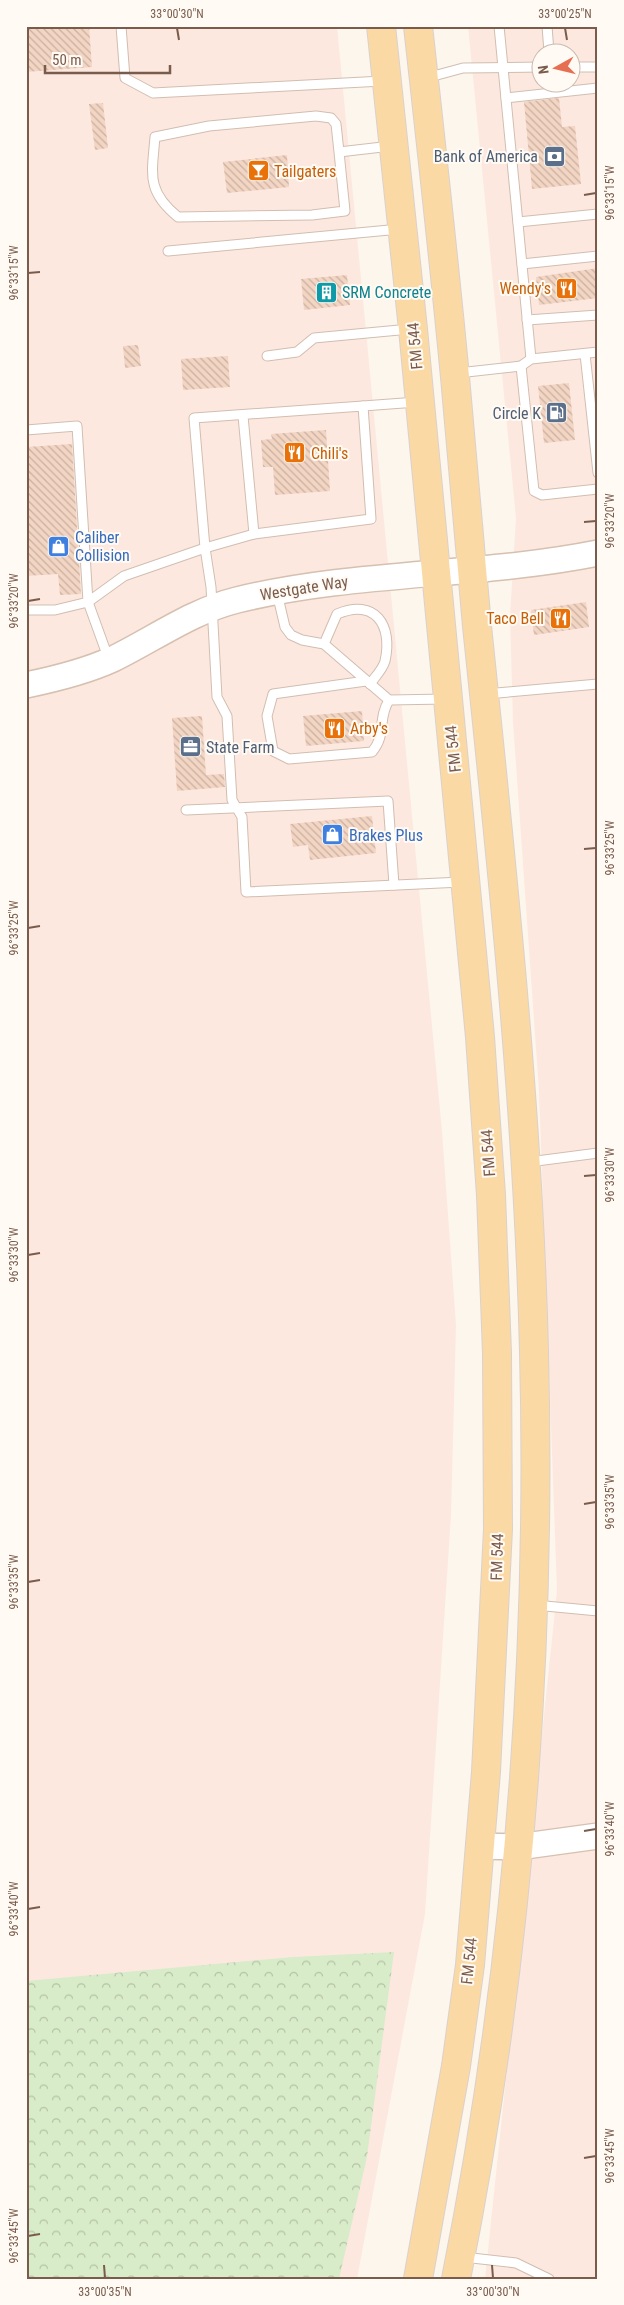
<svg xmlns="http://www.w3.org/2000/svg" width="624" height="2305" viewBox="0 0 624 2305" font-family="'Roboto Condensed',sans-serif">
<defs>
<pattern id="forest-crowns" width="20" height="18" patternUnits="userSpaceOnUse" patternTransform="scale(1.25)"><rect width="20" height="18" fill="#d8ecc9"/><path d="M2 6a3 3 0 1 1 6 0M12 15a3 3 0 1 1 6 0" fill="none" stroke="#b4c2a5"/></pattern>
<pattern id="building-back-hatch" width="6" height="6" patternUnits="userSpaceOnUse" patternTransform="scale(1.25)"><rect width="6" height="6" fill="#f3d5c3"/><path d="M-1 5l2 2M0 0l6 6M5-1l2 2" fill="none" stroke="#cab0a1"/></pattern>
</defs>
<rect width="100%" height="100%" fill="#fdf6ec"/>
<g fill="#fde8e0" fill-rule="evenodd">
<polygon points="26,26 337,26 442,1131 456,1325 451,1515 425,1914 357,2279 26,2279"/>
<path d="M468,26h130v2253h-113l72,-688 -18,-500 -26,-369 -3,-106 6,-98zM542,52h30v30h-30z"/>
</g>
<polygon fill="url(#forest-crowns)" points="394,1952 367,2157 339,2279 26,2279 26,1981 293,1957"/>
<g fill="url(#building-back-hatch)">
<polygon points="26,26 89,26 92,67 26,72"/>
<polygon points="559,98 562,127 575,126 581,184 532,189 524,102"/>
<polygon points="103,103 108,148 95,150 89,104"/>
<polygon points="287,155 289,187 227,193 223,162"/>
<polygon points="598,268 598,298 539,305 536,277"/>
<polygon points="347,275 350,305 304,310 301,279"/>
<polygon points="138,345 141,366 125,368 123,346"/>
<polygon points="228,356 230,387 183,390 181,359"/>
<polygon points="569,383 575,440 544,443 538,386"/>
<polygon points="326,430 330,491 275,495 273,467 263,467 261,440 272,439 271,434"/>
<polygon points="72,444 81,594 60,595 58,574 26,576 26,447"/>
<polygon points="586,602 589,627 534,635 531,610"/>
<polygon points="362,711 364,741 306,746 303,716"/>
<polygon points="202,716 206,775 224,774 225,787 177,791 172,718"/>
<polygon points="372,816 376,853 310,860 308,845 293,847 290,824"/>
</g>
<g fill="none" stroke-linecap="round" stroke-linejoin="round">
<defs>
<g id="lane">
<polyline points="121,26 125,78 153,93 383,81"/>
<polyline points="499,26 531,359"/>
<polyline points="547,26 549,52"/>
<polyline points="572,67 598,67"/>
<polyline points="426,78 463,68 542,67"/>
<polyline points="506,98 598,88"/>
<path d="M339,152l6,59 -33,4 -134,2c-32,-26 -26,-43 -23,-80l54,-11 107,-10 15,2 5,6 3,28 52,-6"/>
<polyline points="518,222 598,214"/>
<polyline points="168,251 400,229"/>
<polyline points="522,264 598,256"/>
<polyline points="527,320 598,315"/>
<polyline points="585,354 598,473"/>
<polyline points="267,356 297,352 314,338 410,329"/>
<polyline points="521,366 534,491 542,495 598,489"/>
<polyline points="458,373 521,366 531,359 598,352"/>
<polyline points="363,406 417,402"/>
<polyline points="243,416 254,534"/>
<polyline points="26,430 77,426 88,602 55,610 26,610"/>
<polyline points="277,593 285,627 291,635 302,640 324,644 389,700 446,699"/>
<path d="M324,644l13,-30c38,-16 56,11 48,47 -2,8 -10,16 -15,23"/>
<polyline points="109,660 88,602 124,576 205,548 254,534 371,519 363,406 194,418 205,548 211,587 217,697 227,716 232,800 242,817 246,892 462,882"/>
<path d="M366,681l-93,13 -6,22 6,35 16,8 83,-7c15,-18 5,-32 17,-52"/>
<polyline points="486,694 598,684"/>
<polyline points="186,810 388,801 394,885"/>
<polyline points="529,1162 598,1153"/>
<polyline points="535,1605 598,1611"/>
<polyline points="463,2257 516,2263 549,2279"/>
</g>
<g id="secondary">
<path d="M26,685c29,-6 61,-14 87,-26 41,-20 79,-48 124,-59 118,-29 241,-23 361,-47"/>
<polyline points="479,1846 518,1847 598,1836"/>
</g>
<g id="primary">
<polyline points="381,26 413,329 480,1037 491,1195 497,1353 498,1529 486,1772 470,1965 456,2066 418,2279"/>
<path d="M418,26c13,117 26,234 37,351 8,83 14,166 22,249 25,241 51,483 57,725 8,311 -17,623 -78,928"/>
</g>
</defs>
<use href="#lane" stroke="#d1beb0" stroke-width="11"/>
<use href="#secondary" stroke="#d6c0b0" stroke-width="28"/>
<use href="#primary" stroke="#dad1cd" stroke-width="30"/>
<use href="#lane" stroke="#fff" stroke-width="9"/>
<use href="#secondary" stroke="#fff" stroke-width="25"/>
<use href="#primary" stroke="#fbd9a5" stroke-width="28"/>
</g>
<path fill="none" stroke="#7a5c4d" stroke-width="2" d="M177,28l2,12M565,28l2,12M584,195l12,-2M28,273l12,-1M584,522l12,-1M28,601l12,-2M584,849l12,-1M28,928l12,-2M584,1176l12,-1M28,1255l12,-2M584,1504l12,-2M28,1582l12,-2M584,1831l12,-2M28,1909l12,-2M584,2158l12,-2M28,2236l12,-2M104,2265l1,13M492,2265l1,13"/>
<defs>
<symbol id="bank-square" viewBox="-11 -11 22 22"><rect x="-9" y="-9" width="18" height="18" rx="4" fill="#5c6f8a" stroke="#fffaf3"/><path d="M-6-4H6V4H-6ZM0-2.3a2.3 2.3 0 1 0 0 4.6a2.3 2.3 0 1 0 0-4.6Z" fill="#fff"/></symbol>
<symbol id="bar-square" viewBox="-11 -11 22 22"><rect x="-9" y="-9" width="18" height="18" rx="4" fill="#e8710a" stroke="#fffaf3"/><path d="M-6-5H6L.8 .8V4.5H3.5V6h-7V4.5H-.8V.8Z" fill="#fff"/></symbol>
<symbol id="restaurant-square" viewBox="-11 -11 22 22"><rect x="-9" y="-9" width="18" height="18" rx="4" fill="#e8710a" stroke="#fffaf3"/><path d="M-5-6h1v4h1v-4h1v4h1v-4h1v5L-1.5 .5V6h-2V.5L-5-1ZM5-6V6H3V1.5H1.5Q1.5-4 5-6Z" fill="#fff"/></symbol>
<symbol id="building-square" viewBox="-11 -11 22 22"><rect x="-9" y="-9" width="18" height="18" rx="4" fill="#0f9aa8" stroke="#fffaf3"/><path d="M-4-6H4V6H1V3H-1V6H-4ZM-2.5-4.3h1.7v1.8h-1.7ZM.8-4.3h1.7v1.8H.8ZM-2.5-1h1.7V.8h-1.7ZM.8-1h1.7V.8H.8Z" fill="#fff"/></symbol>
<symbol id="fuel-square" viewBox="-11 -11 22 22"><rect x="-9" y="-9" width="18" height="18" rx="4" fill="#5c6f8a" stroke="#fffaf3"/><path d="M-5.5-6h7V0h2V4h1.3V-2.5L3-4.5l.8-.8L6-3V5H2.5V1h-1V6h-7ZM-4.2-4.7v3.2H.2V-4.7Z" fill="#fff"/></symbol>
<symbol id="shop-square" viewBox="-11 -11 22 22"><rect x="-9" y="-9" width="18" height="18" rx="4" fill="#3f7fe0" stroke="#fffaf3"/><path d="M-5-2.5h2.3a2.7 3.5 0 0 1 5.4 0H5L5.5 6h-11ZM-1.5-2.5h3a1.5 2.3 0 0 0-3 0Z" fill="#fff"/></symbol>
<symbol id="office-square" viewBox="-11 -11 22 22"><rect x="-9" y="-9" width="18" height="18" rx="4" fill="#5c6f8a" stroke="#fffaf3"/><path d="M-6-3h4V-5.5h4V-3h4V5H-6ZM-1-4.5V-3h2v-1.5ZM-6 0V1H6V0Z" fill="#fff"/></symbol>
</defs>
<g fill-rule="evenodd">
<use href="#bank-square" x="542" y="144" width="25" height="25"/>
<use href="#bar-square" x="246" y="158" width="25" height="25"/>
<use href="#restaurant-square" x="554" y="276" width="25" height="25"/>
<use href="#building-square" x="314" y="280" width="25" height="25"/>
<use href="#fuel-square" x="544" y="400" width="25" height="25"/>
<use href="#restaurant-square" x="282" y="440" width="25" height="25"/>
<use href="#shop-square" x="46" y="534" width="25" height="25"/>
<use href="#restaurant-square" x="548" y="606" width="25" height="25"/>
<use href="#restaurant-square" x="322" y="716" width="25" height="25"/>
<use href="#office-square" x="178" y="734" width="25" height="25"/>
<use href="#shop-square" x="320" y="822" width="25" height="25"/>
</g>
<g text-anchor="middle" dominant-baseline="central" stroke-width="4" stroke-linejoin="round" paint-order="stroke">
<g font-size="16" fill="#4e5e75" stroke="#fffaf3" text-anchor="end">
<text x="538" y="156">Bank of America</text>
<text x="541" y="413">Circle K</text>
<text x="206" y="747" text-anchor="start">State Farm</text>
</g>
<g font-size="16" fill="#c56008" stroke="#fffaf3" text-anchor="start">
<text x="274" y="171">Tailgaters</text>
<text x="551" y="288" text-anchor="end">Wendy's</text>
<text x="311" y="453">Chili's</text>
<text x="544" y="618" text-anchor="end">Taco Bell</text>
<text x="350" y="728">Arby's</text>
</g>
<g font-size="16" fill="#0d838f" stroke="#fffaf3" text-anchor="start">
<text x="342" y="292">SRM Concrete</text>
</g>
<g font-size="16" fill="#7a5c4d" stroke="#fffaf3">
<text transform="translate(415 346) rotate(-95)">FM 544</text>
<text transform="translate(304 588) rotate(-9)">Westgate Way</text>
<text transform="translate(453 749) rotate(-96)">FM 544</text>
<text transform="translate(488 1153) rotate(-94)">FM 544</text>
<text transform="translate(497 1557) rotate(-88)">FM 544</text>
<text transform="translate(469 1961) rotate(-84)">FM 544</text>
</g>
<g font-size="16" fill="#366cbe" stroke="#fffaf3" text-anchor="start">
<text x="75" y="537">Caliber<tspan x="75" dy="18">Collision</tspan></text>
<text x="349" y="835">Brakes Plus</text>
</g>
</g>
<rect width="624" height="2305" fill="none" stroke="#fffaf3" stroke-width="55"/>
<g transform="translate(556 68) rotate(262)"><circle r="24" fill="#fffaf3" stroke="#cabbb1"/>
<path d="M0-4L9 19L0 12L-9 19Z" fill="#e76f51"/>
<text y="-8" font-size="14" font-weight="bold" text-anchor="middle" fill="#7a5c4d">N</text>
</g>
<path d="M45 65v8h125v-8" fill="none" stroke="#7a5c4d" stroke-width="2.5"/>
<text x="52" y="65" font-size="15" fill="#7a5c4d" stroke="#fffaf3" stroke-width="4" paint-order="stroke">50 m</text>
<rect x="28" y="28" width="568" height="2250" fill="none" stroke="#7a5c4d" stroke-width="2"/>
<g font-size="12" text-anchor="middle" fill="#7a5c4d">
<text x="177" y="18">33°00'30"N</text>
<text x="565" y="18">33°00'25"N</text>
<text transform="translate(610 193) rotate(-90)" y="4">96°33'15"W</text>
<text transform="translate(14 273) rotate(-90)" y="4">96°33'15"W</text>
<text transform="translate(610 521) rotate(-90)" y="4">96°33'20"W</text>
<text transform="translate(14 601) rotate(-90)" y="4">96°33'20"W</text>
<text transform="translate(610 848) rotate(-90)" y="4">96°33'25"W</text>
<text transform="translate(14 928) rotate(-90)" y="4">96°33'25"W</text>
<text transform="translate(610 1175) rotate(-90)" y="4">96°33'30"W</text>
<text transform="translate(14 1255) rotate(-90)" y="4">96°33'30"W</text>
<text transform="translate(610 1502) rotate(-90)" y="4">96°33'35"W</text>
<text transform="translate(14 1582) rotate(-90)" y="4">96°33'35"W</text>
<text transform="translate(610 1829) rotate(-90)" y="4">96°33'40"W</text>
<text transform="translate(14 1909) rotate(-90)" y="4">96°33'40"W</text>
<text transform="translate(610 2156) rotate(-90)" y="4">96°33'45"W</text>
<text transform="translate(14 2236) rotate(-90)" y="4">96°33'45"W</text>
<text x="105" y="2296">33°00'35"N</text>
<text x="493" y="2296">33°00'30"N</text>
</g>
</svg>
